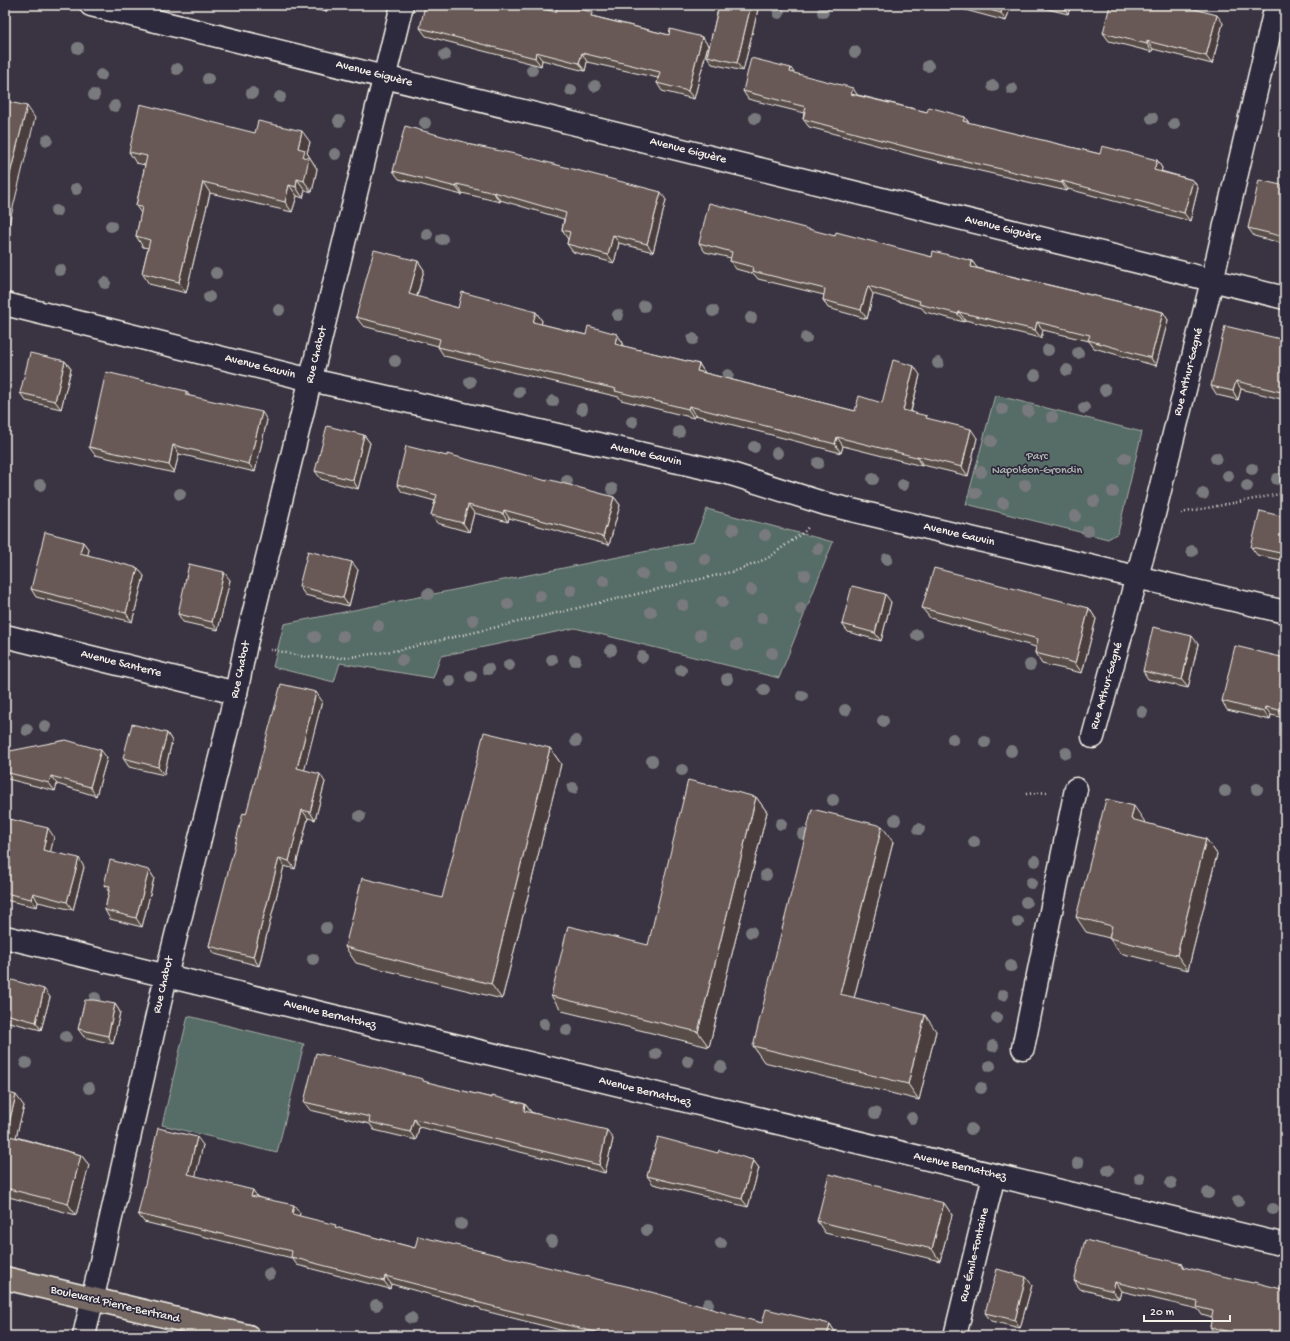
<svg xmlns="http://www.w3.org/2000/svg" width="1290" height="1341" viewBox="0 0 1290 1341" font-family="'Gochi Hand',sans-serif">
<rect width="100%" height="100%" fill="#3a3342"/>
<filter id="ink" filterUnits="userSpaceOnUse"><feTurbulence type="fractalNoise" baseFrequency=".025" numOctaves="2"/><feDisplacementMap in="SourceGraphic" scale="8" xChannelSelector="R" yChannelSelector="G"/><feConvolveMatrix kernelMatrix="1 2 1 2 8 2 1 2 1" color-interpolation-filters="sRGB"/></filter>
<g filter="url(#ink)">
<g fill="#576c66" stroke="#a6aea7">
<polygon points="995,395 1142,432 1118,533 1108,539 966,504"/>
<polygon points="707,509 833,542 779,678 575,628 441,656 433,678 340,663 334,682 273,667 284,624 693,542"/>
<polygon points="188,1016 304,1044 277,1153 162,1125"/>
</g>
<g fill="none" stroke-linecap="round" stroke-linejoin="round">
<defs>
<g id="minor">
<polyline points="91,5 1285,298"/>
<polyline points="5,304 311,380 728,473 826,504 1285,612"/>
<polyline points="5,636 236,693"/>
<polyline points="1093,737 1153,518 1212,281 1276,5"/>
<polyline points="5,937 1285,1245"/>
<polyline points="1023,1048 1076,789"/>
<polyline points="84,1336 166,976 236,693 246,644 402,5"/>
<polyline points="955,1336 994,1175"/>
</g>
<polyline id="major" points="5,1278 248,1336"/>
</defs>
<use href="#minor" stroke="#f4f1e8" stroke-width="25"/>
<use href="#major" stroke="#f4f1e8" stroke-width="25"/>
<g stroke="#f4f1e8" stroke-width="2.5" stroke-dasharray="1 3" stroke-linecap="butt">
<polyline points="1181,513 1285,493"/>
<polyline points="270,649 299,656 344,658 399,650 739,570 768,558 805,531 809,526"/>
<polyline points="1026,794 1048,792"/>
</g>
<use href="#minor" stroke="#2f2a3d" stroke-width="22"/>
<use href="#major" stroke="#766964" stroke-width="22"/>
</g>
<g fill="#797a7d">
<circle cx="823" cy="12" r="6"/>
<circle cx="779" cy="13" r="6"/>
<circle cx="78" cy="48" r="6"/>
<circle cx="855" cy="52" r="6"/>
<circle cx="445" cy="55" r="6"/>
<circle cx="928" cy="66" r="6"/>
<circle cx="177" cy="69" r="6"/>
<circle cx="532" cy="70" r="6"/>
<circle cx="101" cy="75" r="6"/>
<circle cx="208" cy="79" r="6"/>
<circle cx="595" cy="86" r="6"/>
<circle cx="993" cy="86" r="6"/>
<circle cx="1012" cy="89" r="6"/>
<circle cx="571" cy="90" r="6"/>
<circle cx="252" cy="93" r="6"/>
<circle cx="94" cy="95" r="6"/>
<circle cx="280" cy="97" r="6"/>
<circle cx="115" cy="106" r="6"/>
<circle cx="755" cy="118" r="6"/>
<circle cx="1152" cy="118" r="6"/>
<circle cx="339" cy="121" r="6"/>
<circle cx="425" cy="123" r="6"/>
<circle cx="1174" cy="124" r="6"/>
<circle cx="47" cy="140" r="6"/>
<circle cx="335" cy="154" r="6"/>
<circle cx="76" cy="189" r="6"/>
<circle cx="56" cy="211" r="6"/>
<circle cx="111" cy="226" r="6"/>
<circle cx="427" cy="234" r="6"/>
<circle cx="442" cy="239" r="6"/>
<circle cx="60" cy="270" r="6"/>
<circle cx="216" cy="273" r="6"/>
<circle cx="105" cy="283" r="6"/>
<circle cx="209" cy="297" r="6"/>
<circle cx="644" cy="306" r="6"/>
<circle cx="279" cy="310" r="6"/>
<circle cx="713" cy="311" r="6"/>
<circle cx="618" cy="315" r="6"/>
<circle cx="751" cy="318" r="6"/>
<circle cx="806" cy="338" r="6"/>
<circle cx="693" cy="339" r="6"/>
<circle cx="1048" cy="350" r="6"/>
<circle cx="1078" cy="353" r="6"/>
<circle cx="395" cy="361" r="6"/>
<circle cx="938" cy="363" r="6"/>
<circle cx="1067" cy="370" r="6"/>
<circle cx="728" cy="375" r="6"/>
<circle cx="1035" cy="375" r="6"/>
<circle cx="470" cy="382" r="6"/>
<circle cx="1105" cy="390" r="6"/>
<circle cx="519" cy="392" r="6"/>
<circle cx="553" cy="401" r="6"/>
<circle cx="1084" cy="408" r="6"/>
<circle cx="582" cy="409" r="6"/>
<circle cx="1002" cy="409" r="6"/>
<circle cx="1028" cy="411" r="6"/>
<circle cx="1052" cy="417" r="6"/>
<circle cx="632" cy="422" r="6"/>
<circle cx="679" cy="432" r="6"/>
<circle cx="991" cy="441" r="6"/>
<circle cx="754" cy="447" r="6"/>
<circle cx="777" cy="453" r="6"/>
<circle cx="1125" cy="458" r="6"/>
<circle cx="1216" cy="458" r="6"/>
<circle cx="818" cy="463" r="6"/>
<circle cx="1252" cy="469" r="6"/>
<circle cx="981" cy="472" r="6"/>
<circle cx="1228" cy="476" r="6"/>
<circle cx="873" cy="479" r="6"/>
<circle cx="1277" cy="479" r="6"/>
<circle cx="567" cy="481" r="6"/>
<circle cx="40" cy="485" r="6"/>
<circle cx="903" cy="485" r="6"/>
<circle cx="1025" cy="485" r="6"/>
<circle cx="1247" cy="486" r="6"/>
<circle cx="612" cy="489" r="6"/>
<circle cx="1113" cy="492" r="6"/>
<circle cx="976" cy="493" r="6"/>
<circle cx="180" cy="494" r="6"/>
<circle cx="1203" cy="494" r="6"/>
<circle cx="1094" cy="501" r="6"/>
<circle cx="1003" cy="503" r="6"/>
<circle cx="1075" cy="516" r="6"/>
<circle cx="733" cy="529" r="6"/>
<circle cx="1088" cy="531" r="6"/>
<circle cx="765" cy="535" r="6"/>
<circle cx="818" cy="549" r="6"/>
<circle cx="1192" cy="551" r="6"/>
<circle cx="705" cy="559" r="6"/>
<circle cx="887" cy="559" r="6"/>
<circle cx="671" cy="567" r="6"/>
<circle cx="642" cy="574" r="6"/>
<circle cx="805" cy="575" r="6"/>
<circle cx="604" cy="581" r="6"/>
<circle cx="571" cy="590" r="6"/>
<circle cx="751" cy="590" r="6"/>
<circle cx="428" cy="594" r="6"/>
<circle cx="540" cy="596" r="6"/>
<circle cx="722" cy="602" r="6"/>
<circle cx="508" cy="604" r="6"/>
<circle cx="683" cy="605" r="6"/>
<circle cx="801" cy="609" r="6"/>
<circle cx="651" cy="612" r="6"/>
<circle cx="762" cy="618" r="6"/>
<circle cx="473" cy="620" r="6"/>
<circle cx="378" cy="626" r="6"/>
<circle cx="700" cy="635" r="6"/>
<circle cx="917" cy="635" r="6"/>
<circle cx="343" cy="636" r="6"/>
<circle cx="315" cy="637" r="6"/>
<circle cx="737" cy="645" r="6"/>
<circle cx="611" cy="650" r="6"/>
<circle cx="772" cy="653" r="6"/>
<circle cx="642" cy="657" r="6"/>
<circle cx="402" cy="660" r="6"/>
<circle cx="552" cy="660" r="6"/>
<circle cx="575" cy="660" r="6"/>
<circle cx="509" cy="665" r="6"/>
<circle cx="1030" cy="665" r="6"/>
<circle cx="488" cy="669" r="6"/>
<circle cx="681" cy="670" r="6"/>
<circle cx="471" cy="676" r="6"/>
<circle cx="727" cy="679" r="6"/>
<circle cx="450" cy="681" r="6"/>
<circle cx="764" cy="690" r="6"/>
<circle cx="802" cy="696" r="6"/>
<circle cx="845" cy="710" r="6"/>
<circle cx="1142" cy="712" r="6"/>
<circle cx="883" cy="721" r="6"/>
<circle cx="45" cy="726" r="6"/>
<circle cx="27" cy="730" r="6"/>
<circle cx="953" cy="739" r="6"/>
<circle cx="576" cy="741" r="6"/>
<circle cx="985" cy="742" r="6"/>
<circle cx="1011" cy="751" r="6"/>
<circle cx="1066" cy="753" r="6"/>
<circle cx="652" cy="761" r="6"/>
<circle cx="682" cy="770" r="6"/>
<circle cx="573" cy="788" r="6"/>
<circle cx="1257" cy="789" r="6"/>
<circle cx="1225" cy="791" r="6"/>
<circle cx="833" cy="800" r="6"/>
<circle cx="360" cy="816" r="6"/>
<circle cx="895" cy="820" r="6"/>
<circle cx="781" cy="824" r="6"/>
<circle cx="919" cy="829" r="6"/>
<circle cx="803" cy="834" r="6"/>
<circle cx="974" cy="842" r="6"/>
<circle cx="1035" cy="861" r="6"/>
<circle cx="766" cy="875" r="6"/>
<circle cx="1031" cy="883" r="6"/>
<circle cx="1026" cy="902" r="6"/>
<circle cx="1018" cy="922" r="6"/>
<circle cx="326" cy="928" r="6"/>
<circle cx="751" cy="932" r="6"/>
<circle cx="313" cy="959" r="6"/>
<circle cx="1011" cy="966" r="6"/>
<circle cx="1003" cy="995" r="6"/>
<circle cx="95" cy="998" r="6"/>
<circle cx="997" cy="1018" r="6"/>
<circle cx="544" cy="1024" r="6"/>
<circle cx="567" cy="1030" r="6"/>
<circle cx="66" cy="1037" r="6"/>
<circle cx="993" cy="1046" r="6"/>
<circle cx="656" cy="1054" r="6"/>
<circle cx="688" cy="1061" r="6"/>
<circle cx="26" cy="1063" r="6"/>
<circle cx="990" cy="1066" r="6"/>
<circle cx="721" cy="1067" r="6"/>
<circle cx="89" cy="1088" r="6"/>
<circle cx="981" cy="1088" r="6"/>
<circle cx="875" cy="1113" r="6"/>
<circle cx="912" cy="1118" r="6"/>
<circle cx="971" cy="1129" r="6"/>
<circle cx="1078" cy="1163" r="6"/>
<circle cx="1108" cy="1170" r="6"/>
<circle cx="1140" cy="1178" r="6"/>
<circle cx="1171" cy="1183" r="6"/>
<circle cx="1208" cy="1193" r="6"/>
<circle cx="1238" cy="1201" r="6"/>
<circle cx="1273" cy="1209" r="6"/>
<circle cx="461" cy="1224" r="6"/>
<circle cx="647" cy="1230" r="6"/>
<circle cx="552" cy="1241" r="6"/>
<circle cx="721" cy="1243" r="6"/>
<circle cx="269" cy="1274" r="6"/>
<circle cx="708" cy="1304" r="6"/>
<circle cx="376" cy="1305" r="6"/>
<circle cx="411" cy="1318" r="6"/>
</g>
<g fill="#594d4a" stroke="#f4f1e8">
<polygon points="295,5 327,5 326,12"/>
<polygon points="719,5 759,5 743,71 712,64 707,56"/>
<polygon points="947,5 1011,5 1006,21"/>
<polygon points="1031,5 1071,5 1068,14"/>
<polygon points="556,12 596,17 669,35 702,37 708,45 694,99 662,91 657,83 658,78 587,62 585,71 542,60 541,66 426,36 420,28"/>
<polygon points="1223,23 1212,64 1153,49 1152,52 1109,41 1103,33"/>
<polygon points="795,74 858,95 927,112 965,117 969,123 1100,154 1157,160 1162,168 1161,171 1193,180 1198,188 1190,221 1068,189 1067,191 924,158 809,127 803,119 804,113 748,99 743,91"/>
<polygon points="255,133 310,142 307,153 317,169 312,192 305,190 303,198 297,196 292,212 210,193 186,293 149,284 142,273 148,248 143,247 136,236 141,213 136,206 145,165 136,163 129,152"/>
<polygon points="468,143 469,145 666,200 653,252 619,243 614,263 573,252 567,244 568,239 567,238 562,230 564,219 500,200 500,202 462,193 462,195 399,179 393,171"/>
<polygon points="1285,186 1285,244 1254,236 1248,228"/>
<polygon points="835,236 932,257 972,261 977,268 1163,312 1168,320 1156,366 1094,348 1089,341 1043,330 1041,338 965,320 964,322 925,312 922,308 873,294 867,319 828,308 823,300 824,295 758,279 754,274 736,269 730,261 731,258 705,252 699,243"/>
<polygon points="418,261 424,270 417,297 458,308 536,312 542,321 541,324 586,335 617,334 623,343 623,346 699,364 705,373 855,411 882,403 920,375 911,412 977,438 968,476 923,465 922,466 843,446 841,453 695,415 694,418 621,400 619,397 444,356 438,347 438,346 363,326 356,317"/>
<polygon points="1285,340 1285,400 1241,389 1238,400 1217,395 1211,386"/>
<polygon points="65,361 71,369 61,409 26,401 20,393"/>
<polygon points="186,391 189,396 267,420 255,472 179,454 174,473 95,455 89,447"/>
<polygon points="364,435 370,443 358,489 321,479 315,471"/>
<polygon points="547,481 614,497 620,505 609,545 509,518 508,522 474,513 469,532 437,523 431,515 435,501 402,492 397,484"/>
<polygon points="1285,517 1285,561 1257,555 1251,547"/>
<polygon points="83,542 89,550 87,555 144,576 132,622 36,597 31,589"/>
<polygon points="358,570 349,606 305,595 299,586"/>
<polygon points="230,580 218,630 183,622 178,614"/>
<polygon points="891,602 881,641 848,632 842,624"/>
<polygon points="922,608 1089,608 1096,619 1082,673 1042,664 1035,653 1036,647 930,618"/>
<polygon points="1198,644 1188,688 1148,679 1143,671"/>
<polygon points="1285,658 1285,718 1271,715 1270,720 1227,710 1222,701"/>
<polygon points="322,701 304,770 325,782 315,820 308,818 295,869 284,866 259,966 215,954 209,946 246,814"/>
<polygon points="167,733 172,741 164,775 129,767 123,758"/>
<polygon points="550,748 561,764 502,999 356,963 345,947 442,898"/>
<polygon points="5,752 107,758 96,796 57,784 55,791 8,779 5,775"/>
<polygon points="756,797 767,812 709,1047 562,1011 551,996 648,945"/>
<polygon points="5,818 54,837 50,852 84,867 73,910 38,902 37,907 5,900"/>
<polygon points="1145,822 1145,823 1206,839 1217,854 1188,970 1120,953 1109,938 1086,932 1076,917"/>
<polygon points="893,842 854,998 936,1031 919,1100 764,1062 753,1046"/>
<polygon points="149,870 154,878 142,927 110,919 105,910 109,892 104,885"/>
<polygon points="5,978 50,997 41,1030 5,1021"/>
<polygon points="115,1004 120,1012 113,1044 84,1037 78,1029"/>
<polygon points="425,1082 492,1098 525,1104 531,1112 613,1139 605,1173 419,1127 416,1140 374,1130 370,1124 310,1110 304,1102"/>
<polygon points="5,1092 24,1106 16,1137 81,1155 89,1165 76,1215 5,1196"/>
<polygon points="203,1145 195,1176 258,1197 300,1213 299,1216 338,1228 415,1248 762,1323 830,1324 835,1332 835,1336 584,1336 481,1310 480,1308 391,1284 390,1289 297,1265 292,1258 144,1222 138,1214"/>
<polygon points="718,1153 753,1160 759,1168 748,1207 653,1184 647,1176"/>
<polygon points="944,1203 952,1215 940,1261 825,1233 817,1221"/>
<polygon points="1183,1264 1185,1268 1285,1336 1220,1336 1216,1335 1210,1327 1212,1318 1202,1315 1198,1309 1121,1291 1119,1299 1080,1289 1074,1281"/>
<polygon points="1032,1285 1020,1328 991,1321 985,1313"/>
</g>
<g fill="#493e3c" stroke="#f4f1e8">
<polygon points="321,5 327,5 326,12"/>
<polygon points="751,5 759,5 743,71 737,63"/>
<polygon points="1003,5 1011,5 1006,21 1001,13"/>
<polygon points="1063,5 1071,5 1068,14 1063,6"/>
<polygon points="592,12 598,21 591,16"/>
<polygon points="1217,15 1223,23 1212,64 1206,56"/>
<polygon points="702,37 708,45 694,99 688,91"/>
<polygon points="1147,41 1153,49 1152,52 1147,44"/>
<polygon points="536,52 542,60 541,66 535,58"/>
<polygon points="582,53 587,62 585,71 579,63"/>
<polygon points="791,68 796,76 790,72"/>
<polygon points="853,88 858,96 851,94"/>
<polygon points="27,106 35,118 5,240 5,194"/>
<polygon points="965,117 970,125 963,121"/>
<polygon points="302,131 310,142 307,153 317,169 312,192 304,181 298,148"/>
<polygon points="1157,160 1162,168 1160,178 1154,170"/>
<polygon points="297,179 305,190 303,198 296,187"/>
<polygon points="1193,180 1198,188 1190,221 1184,213"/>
<polygon points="1062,181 1068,189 1067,191 1062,183"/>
<polygon points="203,182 210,193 186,293 179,282"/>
<polygon points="457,184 462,193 462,195 456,187"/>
<polygon points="289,185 297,196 292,212 285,202"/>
<polygon points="494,192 500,200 500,202 494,193"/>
<polygon points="661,192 666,200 653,252 647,244"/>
<polygon points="613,235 619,243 614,263 608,255"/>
<polygon points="418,261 424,270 415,303 409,294"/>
<polygon points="972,261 978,269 971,267"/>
<polygon points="868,286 873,294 867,319 861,310"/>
<polygon points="536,312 542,321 540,331 533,322"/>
<polygon points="959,312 965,320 964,322 958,314"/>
<polygon points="1163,312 1168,320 1156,366 1151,358"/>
<polygon points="1037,322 1043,330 1041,338 1035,330"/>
<polygon points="617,334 623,343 621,353 615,344"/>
<polygon points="65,361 71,369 61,409 55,401"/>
<polygon points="699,364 705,373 697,371"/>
<polygon points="914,366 920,375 909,418 903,410"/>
<polygon points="1236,381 1241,389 1238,400 1233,391"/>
<polygon points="186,391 192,399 186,395"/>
<polygon points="689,406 695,415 694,418 688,409"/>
<polygon points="262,412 267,420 255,472 249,464"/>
<polygon points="971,429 977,438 968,476 962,467"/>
<polygon points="364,435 370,443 358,489 353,480"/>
<polygon points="837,437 843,446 841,453 835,444"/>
<polygon points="173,445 179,454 174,473 169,465"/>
<polygon points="917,456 923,465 922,466 916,457"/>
<polygon points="614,497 620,505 609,545 603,537"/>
<polygon points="468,505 474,513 469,532 463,523"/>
<polygon points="504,510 509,518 508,522 503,514"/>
<polygon points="83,542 89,550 86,562 80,553"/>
<polygon points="352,562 358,570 349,606 343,598"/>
<polygon points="138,568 144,576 132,622 126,613"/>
<polygon points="224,572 230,580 218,630 212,622"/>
<polygon points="885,594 891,602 881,641 875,633"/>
<polygon points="1089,608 1096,619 1082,673 1075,663"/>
<polygon points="1192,636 1198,644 1188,688 1182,680"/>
<polygon points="316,692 322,701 303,776 297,768"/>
<polygon points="1265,707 1271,715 1270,720 1264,712"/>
<polygon points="167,733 172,741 164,775 158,767"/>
<polygon points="550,748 561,764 502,999 491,984"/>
<polygon points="101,750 107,758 96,796 90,787"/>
<polygon points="320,774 325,782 315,820 310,812"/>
<polygon points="51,776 57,784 55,791 49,783"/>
<polygon points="756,797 767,812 709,1047 698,1032"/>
<polygon points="1134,806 1145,822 1142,835 1131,819"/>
<polygon points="302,810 308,818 295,869 289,861"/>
<polygon points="882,826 893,842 851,1010 840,994"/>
<polygon points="48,828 54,837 49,858 43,850"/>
<polygon points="1206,839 1217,854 1188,970 1177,955"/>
<polygon points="79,858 84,867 73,910 67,902"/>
<polygon points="279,858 284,866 259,966 253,957"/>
<polygon points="149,870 154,878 142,927 136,918"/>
<polygon points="33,893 38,902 37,907 31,899"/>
<polygon points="44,989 50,997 41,1030 36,1022"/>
<polygon points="115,1004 120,1012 113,1044 108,1036"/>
<polygon points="925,1015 936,1031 919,1100 908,1084"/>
<polygon points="16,1095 24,1106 14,1145 6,1135"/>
<polygon points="525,1104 531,1112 529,1119 524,1111"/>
<polygon points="414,1119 419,1127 416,1140 410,1132"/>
<polygon points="607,1130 613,1139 605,1173 599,1165"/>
<polygon points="197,1137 203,1145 194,1183 188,1174"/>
<polygon points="81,1155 89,1165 76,1215 68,1204"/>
<polygon points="753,1160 759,1168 748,1207 742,1199"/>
<polygon points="253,1190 258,1198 251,1196"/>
<polygon points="944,1203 952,1215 940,1261 932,1249"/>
<polygon points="294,1205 300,1213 298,1222 292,1214"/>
<polygon points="385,1276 391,1284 390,1289 384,1281"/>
<polygon points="1026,1277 1032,1285 1020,1328 1015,1320"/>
<polygon points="1115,1282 1121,1291 1119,1299 1113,1291"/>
<polygon points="830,1324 835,1332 835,1336 827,1336"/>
</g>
<g fill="#685956" stroke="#f4f1e8">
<polygon points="425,5 527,5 556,12 558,5 565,5 592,12 591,16 669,35 670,29 702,37 688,91 657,83 660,72 582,53 579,63 536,52 535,58 420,28"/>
<polygon points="719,5 751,5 737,63 707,56"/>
<polygon points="971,5 1003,5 1001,13"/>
<polygon points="1110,5 1179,5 1217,15 1206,56 1147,41 1147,44 1103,33"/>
<polygon points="751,58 791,68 790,72 853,88 851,94 927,112 929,107 965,117 963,121 1100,154 1102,146 1157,160 1154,170 1193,180 1184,213 1062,181 1062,183 918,150 803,119 806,107 743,91"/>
<polygon points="5,101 27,106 5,194"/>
<polygon points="140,104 255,133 258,121 302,131 298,148 305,150 303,157 309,158 304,181 297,179 296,187 289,185 285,202 203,182 179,282 142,273 150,240 136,236 142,207 136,206 147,156 129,152"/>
<polygon points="405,126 468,143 467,144 515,154 661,192 647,244 613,235 608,255 567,244 570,232 562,230 566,213 494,192 494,193 457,184 456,187 393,171"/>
<polygon points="1259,180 1285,186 1285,237 1248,228"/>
<polygon points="709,203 835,236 836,232 932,257 933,251 972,261 971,267 1163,312 1151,358 1088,340 1090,335 1037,322 1035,330 959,312 958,314 919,304 920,301 868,286 861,310 823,300 825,289 752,271 753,267 730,261 732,252 699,243"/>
<polygon points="374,250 418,261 409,294 458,308 462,292 536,312 533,322 586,335 588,326 617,334 615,344 699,364 697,371 855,411 859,396 882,403 893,360 914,366 903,410 927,416 926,418 971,429 962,467 917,456 916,457 837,437 835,444 689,406 688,409 615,391 616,389 438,347 440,339 356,317"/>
<polygon points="1225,326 1285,340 1285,393 1236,381 1233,391 1211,386"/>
<polygon points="30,353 65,361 55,401 20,393"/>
<polygon points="106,372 186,391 186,395 262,412 249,464 173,445 169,465 89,447"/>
<polygon points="327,426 364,435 353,480 315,471"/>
<polygon points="406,446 447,456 447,454 547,481 547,479 614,497 603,537 504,510 503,514 468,505 463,523 431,515 437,495 397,484"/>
<polygon points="1260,511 1285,517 1285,554 1251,547"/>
<polygon points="45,532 83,542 80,553 138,568 126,613 31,589"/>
<polygon points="308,551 352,562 343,598 299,586"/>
<polygon points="189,564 224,572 212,622 178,614"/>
<polygon points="934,568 1089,608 1075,663 1035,653 1038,639 922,608"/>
<polygon points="852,586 885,594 875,633 842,624"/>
<polygon points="1153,627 1192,636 1182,680 1143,671"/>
<polygon points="1235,646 1285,658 1285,711 1265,707 1264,712 1222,701"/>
<polygon points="281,684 316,692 297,768 320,774 310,812 302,810 289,861 279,858 253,957 209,946 243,813 246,814"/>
<polygon points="132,724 167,733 158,767 123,758"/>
<polygon points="484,732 550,748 491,984 345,947 362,878 442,898"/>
<polygon points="66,740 101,750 90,787 51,776 49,783 5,772 5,752"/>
<polygon points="688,780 756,797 698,1032 551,996 568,926 648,945"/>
<polygon points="1106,799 1134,806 1131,819 1206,839 1177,955 1109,938 1112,926 1076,917"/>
<polygon points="812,809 882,826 840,994 925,1015 908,1084 753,1046"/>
<polygon points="5,818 48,828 43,850 79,858 67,902 33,893 31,899 5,893"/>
<polygon points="110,860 149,870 136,918 105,910 110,886 104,885"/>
<polygon points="5,978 44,989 36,1022 5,1014"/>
<polygon points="85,1000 94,1000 115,1004 108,1036 78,1029"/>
<polygon points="316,1053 423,1079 423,1081 492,1098 492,1096 525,1104 524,1111 607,1130 599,1165 414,1119 410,1132 369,1122 370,1117 304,1102"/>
<polygon points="5,1092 16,1095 6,1135 81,1155 68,1204 5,1188"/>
<polygon points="158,1128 197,1137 188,1174 253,1190 251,1196 294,1205 292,1214 336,1225 335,1227 415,1248 418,1236 651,1292 762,1323 766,1309 830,1324 827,1336 611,1336 476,1302 476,1300 385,1276 384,1281 291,1257 292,1251 138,1214"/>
<polygon points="658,1137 718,1153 719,1150 753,1160 742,1199 647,1176"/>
<polygon points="829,1174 944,1203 932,1249 817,1221"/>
<polygon points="1085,1240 1183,1264 1183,1267 1253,1283 1254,1282 1285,1290 1285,1336 1245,1336 1210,1327 1213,1311 1197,1307 1198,1302 1115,1282 1113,1291 1074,1281"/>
<polygon points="997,1269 1026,1277 1015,1320 985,1313"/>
</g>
</g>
<g text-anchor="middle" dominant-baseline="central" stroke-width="3.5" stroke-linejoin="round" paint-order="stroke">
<g font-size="12" fill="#f4f1e8" stroke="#2f2a3d">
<text transform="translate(374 74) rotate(14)">Avenue Giguère</text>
<text transform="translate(688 151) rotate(14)">Avenue Giguère</text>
<text transform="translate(1003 229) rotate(14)">Avenue Giguère</text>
<text transform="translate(317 355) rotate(-76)">Rue Chabot</text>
<text transform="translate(260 367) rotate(14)">Avenue Gauvin</text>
<text transform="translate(1189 372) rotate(-76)">Rue Arthur-Gagné</text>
<text transform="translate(646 455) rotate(13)">Avenue Gauvin</text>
<text transform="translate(959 535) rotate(13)">Avenue Gauvin</text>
<text transform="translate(121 664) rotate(14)">Avenue Santerre</text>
<text transform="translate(241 670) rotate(-78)">Rue Chabot</text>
<text transform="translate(1107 686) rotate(-74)">Rue Arthur-Gagné</text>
<text transform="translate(164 985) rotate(-77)">Rue Chabot</text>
<text transform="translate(330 1015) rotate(14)">Avenue Bernatchez</text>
<text transform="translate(645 1092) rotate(14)">Avenue Bernatchez</text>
<text transform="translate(960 1167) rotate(13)">Avenue Bernatchez</text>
<text transform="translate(975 1255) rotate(-77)">Rue Émile-Fontaine</text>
<text transform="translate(115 1305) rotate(13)">Boulevard Pierre-Bertrand</text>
</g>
<g font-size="12" fill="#adb5ae" stroke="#2f2a3d">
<text x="1037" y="457">Parc<tspan x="1037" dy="14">Napoléon-Grondin</tspan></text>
</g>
</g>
<rect width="1290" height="1341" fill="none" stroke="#2f2a3d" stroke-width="20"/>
<rect x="10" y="10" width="1270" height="1321" fill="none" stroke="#f4f1e8" stroke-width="1.5" filter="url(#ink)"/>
<path d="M1144 1315v6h86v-6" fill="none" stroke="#f4f1e8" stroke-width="2"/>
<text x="1150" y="1315" font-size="12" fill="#f4f1e8" stroke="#2f2a3d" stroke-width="3" paint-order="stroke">20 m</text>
</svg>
